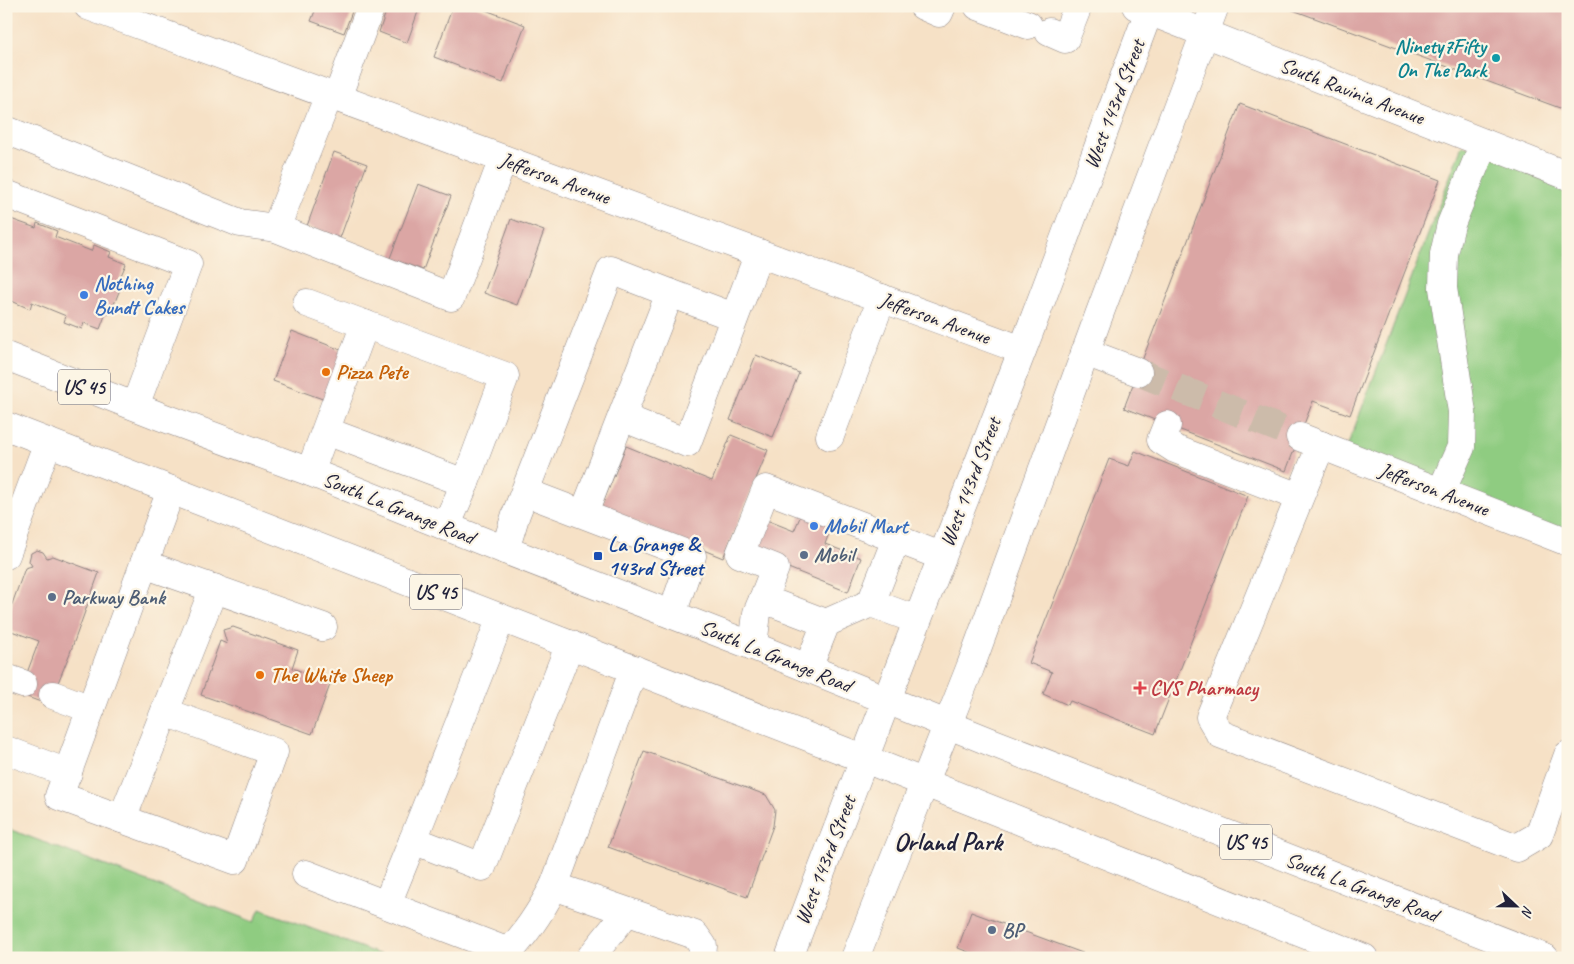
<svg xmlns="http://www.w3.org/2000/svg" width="1574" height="964" viewBox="0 0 1574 964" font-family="Caveat,sans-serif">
<rect width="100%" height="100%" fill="#fcf5e5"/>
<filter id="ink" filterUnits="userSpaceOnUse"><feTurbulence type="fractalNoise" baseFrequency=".02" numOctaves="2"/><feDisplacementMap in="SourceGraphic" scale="10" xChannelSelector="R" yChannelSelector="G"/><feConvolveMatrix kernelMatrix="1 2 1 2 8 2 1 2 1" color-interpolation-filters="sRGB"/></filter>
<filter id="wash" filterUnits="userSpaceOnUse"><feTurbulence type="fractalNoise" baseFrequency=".0096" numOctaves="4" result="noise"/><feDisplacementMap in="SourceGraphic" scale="20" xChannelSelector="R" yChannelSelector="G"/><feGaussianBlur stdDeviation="1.12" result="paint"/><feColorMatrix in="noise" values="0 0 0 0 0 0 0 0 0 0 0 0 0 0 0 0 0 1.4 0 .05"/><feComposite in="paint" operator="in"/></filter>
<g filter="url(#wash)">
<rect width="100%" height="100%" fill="#f6e1c6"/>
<g fill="#8fcc81" stroke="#58775e">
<polygon points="1462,145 1568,186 1568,538 1346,450"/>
<polygon points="6,828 254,922 260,909 389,958 6,958"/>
</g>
<g id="blocks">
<g fill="#dba6a4">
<polygon points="317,6 354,6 344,33 311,21"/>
<polygon points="388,6 420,6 407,43 379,32"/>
<polygon points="453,6 475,6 525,25 503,83 434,57"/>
<polygon points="1282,6 1568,6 1568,111"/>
<polygon points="1240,104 1440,180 1350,415 1313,401 1286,471 1124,408"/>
<polygon points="334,152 367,164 340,238 307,226"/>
<polygon points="418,184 451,196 423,270 390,258"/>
<polygon points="6,211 9,213 8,218 36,228 37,223 57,231 55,237 91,251 94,245 111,252 109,257 126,264 119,280 123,282 110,314 106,313 100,329 84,323 82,329 64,322 66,316 32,302 30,309 7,299 9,295 6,294"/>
<polygon points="511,219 544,231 517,305 484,293"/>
<polygon points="292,331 346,352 328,401 273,381"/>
<polygon points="756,355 799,373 773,437 730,420"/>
<polygon points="731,435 768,450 723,558 601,508 626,446 712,481"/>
<polygon points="1135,451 1248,496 1155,734 1070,701 1068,705 1043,694 1052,672 1029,663 1109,459 1129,466"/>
<polygon points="804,508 834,520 825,544 861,558 848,592 746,551 759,517 794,531"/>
<polygon points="37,550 43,552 47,558 53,556 99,573 70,653 49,705 19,694 39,641 6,629 6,621 25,568 32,566 29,561 31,553"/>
<polygon points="233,627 298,650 292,668 331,682 312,734 201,695 220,641 227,644 223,630"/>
<polygon points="644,751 766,795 775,810 773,826 747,897 608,847"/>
<polygon points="971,912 1096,958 984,958 958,948"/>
</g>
</g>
</g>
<g filter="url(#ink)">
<use href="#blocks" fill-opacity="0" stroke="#8c8280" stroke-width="1"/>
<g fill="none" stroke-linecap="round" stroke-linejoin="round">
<polyline stroke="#cba" stroke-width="28" stroke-dasharray="28 14" stroke-linecap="butt" points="1138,372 1300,437"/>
<defs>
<g id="minor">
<polyline points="88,6 1022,350"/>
<polyline points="923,6 939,13 942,6"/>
<polyline points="978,6 1028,25"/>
<polyline points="1136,6 1568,176"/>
<polyline points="1049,32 1065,39 1078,6"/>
<polyline points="337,98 371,6"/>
<polyline points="6,130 240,223 276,228 451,297 503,159"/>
<polyline points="6,194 188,264 135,406"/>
<polyline points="276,228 329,95"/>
<polyline points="670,293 734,317"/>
<polyline points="307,303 505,376 465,483 446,527"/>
<polyline points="1085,352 1138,372"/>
<polyline points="622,417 687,443 759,253"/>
<polyline points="1167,425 1161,440 1175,449 1299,497"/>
<polyline points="326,431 465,483"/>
<polyline points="830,436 882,298"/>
<polyline points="1300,437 1568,542"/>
<polyline points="1321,445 1210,717 1220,734 1517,848 1539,835 1568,755"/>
<polyline points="310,472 365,324"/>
<polyline points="525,492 692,556 672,614"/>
<polyline points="1441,492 1461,447 1462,412 1443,288 1444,254 1451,224 1484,143"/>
<polyline points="505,550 516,514 611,270 670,293 584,513"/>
<polyline points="6,555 48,442"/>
<polyline points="144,564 323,627"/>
<polyline points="763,599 775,568 740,554 766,489 941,556"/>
<polyline points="871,603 917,620"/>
<polyline points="501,618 413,840 482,867 570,644"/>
<polyline points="753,646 757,613 763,599 826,623"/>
<polyline points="808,668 826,623 871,603 896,539"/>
<polyline points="6,678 23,684"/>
<polyline points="53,695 91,709"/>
<polyline points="165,712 274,752 235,860 59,796 171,490"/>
<polyline points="6,750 68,773"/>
<polyline points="122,819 214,588"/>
<polyline points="306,874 509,952"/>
<polyline points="554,886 695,935 703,946 702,958"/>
<polyline points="387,904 413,840"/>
<path d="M504,958c22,-25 35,-43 50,-72l80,-217"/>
<polyline points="590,958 627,912"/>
</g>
<g id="major">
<path d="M789,958c75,-203 155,-405 233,-607 44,-114 85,-230 129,-345"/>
<polyline points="855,958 970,668 1099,315 1215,6"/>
</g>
<g id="highway">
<polyline points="6,356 162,417 310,472 505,550 753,646 991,742 1545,958"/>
<polyline points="6,426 865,759 1364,958"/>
</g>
</defs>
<use href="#minor" stroke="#8c8280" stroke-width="29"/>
<use href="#major" stroke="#8c8280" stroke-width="29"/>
<use href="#highway" stroke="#8c8280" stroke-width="29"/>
<use href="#minor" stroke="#fff" stroke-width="28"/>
<use href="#major" stroke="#fff" stroke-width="28"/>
<use href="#highway" stroke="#fff" stroke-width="28"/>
</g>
</g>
<circle fill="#0f9aa8" stroke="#fcf5e5" stroke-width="2" cx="1496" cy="58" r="5"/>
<g fill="#3f7fe0" stroke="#fcf5e5" stroke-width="2">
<circle cx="84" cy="295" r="5"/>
<circle cx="814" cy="526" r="5"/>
</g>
<g fill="#e8710a" stroke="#fcf5e5" stroke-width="2">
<circle cx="326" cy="372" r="5"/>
<circle cx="260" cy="675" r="5"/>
</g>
<g fill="#5c6f8a" stroke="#fcf5e5" stroke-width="2">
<circle cx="804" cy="555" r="5"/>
<circle cx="52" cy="597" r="5"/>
<circle cx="992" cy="930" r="5"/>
</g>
<rect fill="#1a4fb4" stroke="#fcf5e5" stroke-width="2" x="593" y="551" width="10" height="10" rx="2.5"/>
<path fill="#e0444e" stroke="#fcf5e5" stroke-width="2" d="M1137.5 680.5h5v5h5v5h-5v5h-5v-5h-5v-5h5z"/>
<g text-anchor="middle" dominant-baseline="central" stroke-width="4.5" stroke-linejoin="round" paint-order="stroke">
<g fill="#fcf5e5" stroke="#63616e" stroke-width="1">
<rect x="58" y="369.5" width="52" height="35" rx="4"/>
<rect x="410" y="574.5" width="52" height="35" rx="4"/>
<rect x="1220" y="824.5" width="52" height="35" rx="4"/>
</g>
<g font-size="20" font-weight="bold" fill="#22223b">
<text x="84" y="387">US 45</text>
<text x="436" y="592">US 45</text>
<text x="1246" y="842">US 45</text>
</g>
<g font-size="21" font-weight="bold" fill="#0d838f" stroke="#fcf5e5" text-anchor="end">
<text x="1486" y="46">Ninety7Fifty<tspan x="1486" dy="24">On The Park</tspan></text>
</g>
<g font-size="21" fill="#22223b" stroke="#fcf5e5">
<text transform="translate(1352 91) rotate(21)">South Ravinia Avenue</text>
<text transform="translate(1114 104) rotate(-69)">West 143rd Street</text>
<text transform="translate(555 178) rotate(20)">Jefferson Avenue</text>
<text transform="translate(935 318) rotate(20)">Jefferson Avenue</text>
<text transform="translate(970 482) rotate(-69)">West 143rd Street</text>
<text transform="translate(1434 489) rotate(21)">Jefferson Avenue</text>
<text transform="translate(399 508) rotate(22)">South La Grange Road</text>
<text transform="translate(776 656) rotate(22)">South La Grange Road</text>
<text transform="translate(825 860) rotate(-69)">West 143rd Street</text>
<text transform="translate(1362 887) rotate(21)">South La Grange Road</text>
</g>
<g font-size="21" font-weight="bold" fill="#366cbe" stroke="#fcf5e5" text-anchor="start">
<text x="94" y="283">Nothing<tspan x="94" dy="24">Bundt Cakes</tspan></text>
<text x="824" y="526">Mobil Mart</text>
</g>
<g font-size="21" font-weight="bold" fill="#c56008" stroke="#fcf5e5" text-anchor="start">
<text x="336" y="372">Pizza Pete</text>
<text x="270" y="675">The White Sheep</text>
</g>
<g font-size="21" font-weight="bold" fill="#164399" stroke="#fcf5e5" text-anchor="start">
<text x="608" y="544">La Grange &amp;<tspan x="608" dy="24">143rd Street</tspan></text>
</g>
<g font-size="21" font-weight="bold" fill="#4e5e75" stroke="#fcf5e5" text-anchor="start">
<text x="814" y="555">Mobil</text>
<text x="62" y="597">Parkway Bank</text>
<text x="1002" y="930">BP</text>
</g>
<g font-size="21" font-weight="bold" fill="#be3a42" stroke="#fcf5e5" text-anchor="start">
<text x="1150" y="688">CVS Pharmacy</text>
</g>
<g font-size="26" font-weight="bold" fill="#22223b" stroke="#fcf5e5">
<text x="948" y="841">Orland Park</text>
</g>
</g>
<rect width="1574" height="964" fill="none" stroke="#fcf5e5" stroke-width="25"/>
<g transform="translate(1516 906) rotate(112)" stroke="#fcf5e5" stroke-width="4" paint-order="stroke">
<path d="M0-4L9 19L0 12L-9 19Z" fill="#22223b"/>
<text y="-8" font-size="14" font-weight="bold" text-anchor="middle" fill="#22223b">N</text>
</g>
</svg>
